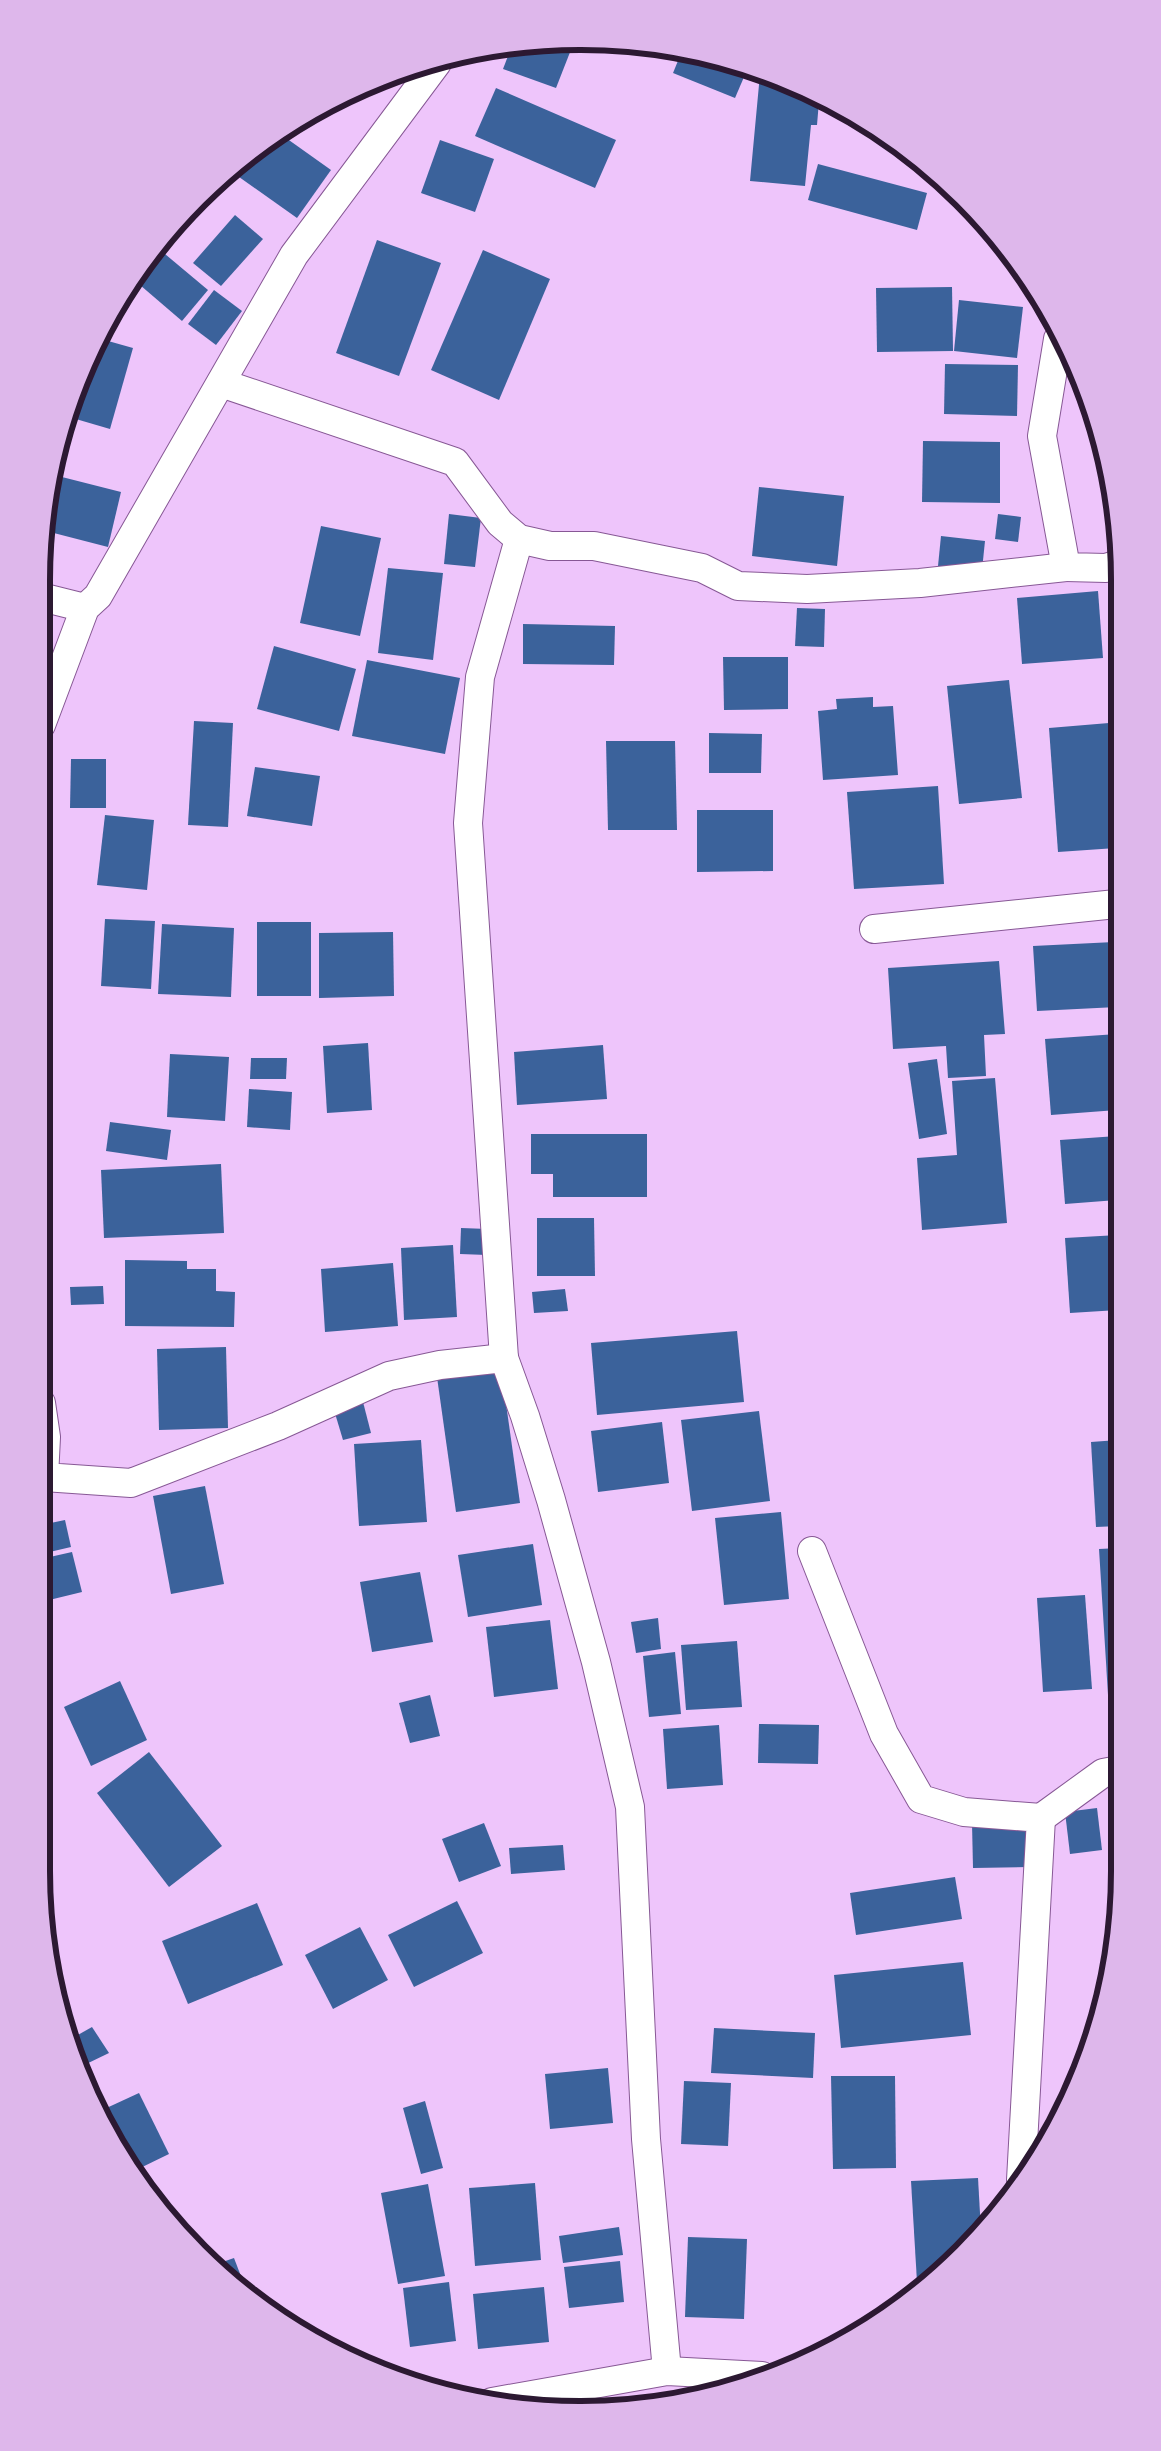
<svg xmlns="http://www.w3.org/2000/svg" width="1161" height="2451" viewBox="0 0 1161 2451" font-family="Roboto,sans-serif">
<rect width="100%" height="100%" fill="#eec5fb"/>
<g fill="#3b629b">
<polygon points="574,42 556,88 503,69 511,48"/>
<polygon points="682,51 747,70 735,98 673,73"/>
<polygon points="760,74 787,82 819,101 817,125 811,125 805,186 750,181"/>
<polygon points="496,88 616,140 595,188 475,136"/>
<polygon points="279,133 331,170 297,218 232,172"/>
<polygon points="440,140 494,159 475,212 421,193"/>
<polygon points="818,164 927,193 917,230 808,200"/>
<polygon points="235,215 263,239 221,286 193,263"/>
<polygon points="377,240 441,263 399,376 336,353"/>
<polygon points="159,249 208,290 182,321 133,279"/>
<polygon points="483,250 550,279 499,400 431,370"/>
<polygon points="952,287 953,351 877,352 876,288"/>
<polygon points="214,290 242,311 216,345 188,324"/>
<polygon points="959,300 1023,307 1017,358 954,351"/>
<polygon points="101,339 133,348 110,429 69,417 82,374"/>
<polygon points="945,364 1018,365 1017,416 944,414"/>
<polygon points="68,422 70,422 62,449 60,448"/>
<polygon points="923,441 1000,442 1000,503 922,502"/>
<polygon points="58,476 121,492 108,547 46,531"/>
<polygon points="759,487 844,496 837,566 752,556"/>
<polygon points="449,514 481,518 475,567 444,564"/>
<polygon points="998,514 1021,517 1018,542 995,539"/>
<polygon points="321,526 381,538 360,636 300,623"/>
<polygon points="941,536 985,541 982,570 938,566"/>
<polygon points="388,568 443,573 433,660 378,653"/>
<polygon points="1098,591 1103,658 1022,664 1017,598"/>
<polygon points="797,608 825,609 824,647 795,646"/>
<polygon points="523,624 615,626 614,665 523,664"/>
<polygon points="274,646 356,669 339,731 257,709"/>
<polygon points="723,657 788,657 788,709 724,710"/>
<polygon points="367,660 460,678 445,754 352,736"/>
<polygon points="1009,680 1022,798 959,804 947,686"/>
<polygon points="873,697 873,707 893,706 898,775 823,780 818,711 837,709 836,699"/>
<polygon points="194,721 233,723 228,827 188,825"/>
<polygon points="1109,723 1116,848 1058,852 1049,728"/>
<polygon points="709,733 762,734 761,773 709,773"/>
<polygon points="606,741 675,741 677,830 608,830"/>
<polygon points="71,759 106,759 106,808 70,808"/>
<polygon points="255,767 320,776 312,826 247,816"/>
<polygon points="938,786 944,884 854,889 847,792"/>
<polygon points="697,810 773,810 773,871 697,872"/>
<polygon points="105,815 154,820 147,890 97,885"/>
<polygon points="105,919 155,921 151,989 101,986"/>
<rect x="257" y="922" width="54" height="74"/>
<polygon points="162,924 234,928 231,997 158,994"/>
<polygon points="393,932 394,996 319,998 319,933"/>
<polygon points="1114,942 1117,1007 1037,1011 1033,946"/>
<polygon points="999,961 1005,1034 984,1035 986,1076 948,1078 946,1046 893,1049 888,968"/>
<polygon points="1117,1034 1117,1110 1051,1115 1045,1039"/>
<polygon points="368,1043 372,1110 327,1113 323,1046"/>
<polygon points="603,1045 607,1099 517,1105 514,1052"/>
<polygon points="170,1054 229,1057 225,1121 167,1117"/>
<polygon points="251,1058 287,1058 286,1079 250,1079"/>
<polygon points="937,1059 947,1134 919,1139 908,1063"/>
<polygon points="995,1078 1007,1223 922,1230 917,1158 957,1155 952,1081"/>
<polygon points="249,1089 292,1092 290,1130 247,1127"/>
<polygon points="110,1122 171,1130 167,1160 106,1151"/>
<polygon points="531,1134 647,1134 647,1197 553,1197 553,1174 531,1174"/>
<polygon points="1117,1136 1117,1200 1065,1204 1060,1140"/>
<polygon points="221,1164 224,1233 104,1238 101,1170"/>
<polygon points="537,1218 594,1218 595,1276 537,1276"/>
<polygon points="461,1228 488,1229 487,1255 460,1254"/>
<polygon points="1118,1235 1118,1310 1070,1313 1065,1238"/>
<polygon points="453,1245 457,1317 404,1320 401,1248"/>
<polygon points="125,1260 187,1261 187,1269 216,1269 216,1291 235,1292 234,1327 125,1326"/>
<polygon points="393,1263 398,1326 325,1332 321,1269"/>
<polygon points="103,1286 104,1304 71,1305 70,1287"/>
<polygon points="565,1289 568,1311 534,1313 532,1292"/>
<polygon points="737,1331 744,1402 597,1415 591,1343"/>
<polygon points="226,1347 228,1428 159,1430 157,1349"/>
<polygon points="500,1361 520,1503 456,1512 436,1370"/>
<polygon points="363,1402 371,1433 343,1440 334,1410"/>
<polygon points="759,1411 770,1501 692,1511 681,1420"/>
<polygon points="662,1422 669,1483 598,1492 591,1431"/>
<polygon points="421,1440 427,1522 359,1526 354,1444"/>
<polygon points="1118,1440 1119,1526 1096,1527 1091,1442"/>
<polygon points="205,1486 224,1584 171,1594 153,1496"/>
<polygon points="781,1512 789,1599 724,1605 715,1518"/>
<polygon points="65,1520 71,1547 41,1554 41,1525"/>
<polygon points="533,1544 542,1605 468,1617 458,1555"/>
<polygon points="1119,1548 1119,1711 1109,1711 1099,1549"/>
<polygon points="72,1552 82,1592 41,1602 41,1559"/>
<polygon points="420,1572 433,1642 372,1652 360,1582"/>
<polygon points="1085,1595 1092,1689 1043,1692 1037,1598"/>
<polygon points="658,1618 661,1649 636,1653 631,1622"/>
<polygon points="550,1620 558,1689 494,1697 486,1627"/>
<polygon points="737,1641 742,1707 686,1710 681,1645"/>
<polygon points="675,1652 681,1714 649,1717 643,1656"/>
<polygon points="120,1681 147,1740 91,1766 64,1707"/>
<polygon points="430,1695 440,1736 410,1743 399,1703"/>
<polygon points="759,1724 819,1725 818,1764 758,1763"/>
<polygon points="719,1725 723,1785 667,1789 663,1729"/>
<polygon points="149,1752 222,1846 169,1887 97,1793"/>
<polygon points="1097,1808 1102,1850 1070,1854 1065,1812"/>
<polygon points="1027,1821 1029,1867 973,1868 972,1823"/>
<polygon points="484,1823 501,1866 459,1882 442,1839"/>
<polygon points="563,1845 565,1870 511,1874 509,1848"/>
<polygon points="955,1877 962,1919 856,1935 850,1893"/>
<polygon points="457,1901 483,1953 414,1987 388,1935"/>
<polygon points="257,1903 283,1965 188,2004 162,1941"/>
<polygon points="360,1927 388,1980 333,2009 305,1955"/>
<polygon points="50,1957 62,1986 55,1989 52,1975"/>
<polygon points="963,1962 971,2035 841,2048 834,1975"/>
<polygon points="92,2027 109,2053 80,2067 69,2040"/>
<polygon points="714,2028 815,2033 813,2078 711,2073"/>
<polygon points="608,2068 613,2123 550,2129 545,2074"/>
<polygon points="831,2076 895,2076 896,2168 833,2169"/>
<polygon points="684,2081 731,2083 728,2146 681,2144"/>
<polygon points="139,2093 169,2154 134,2171 113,2140 100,2111"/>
<polygon points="425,2101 443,2168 421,2174 403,2108"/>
<polygon points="978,2178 981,2231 927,2282 917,2282 911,2181"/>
<polygon points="535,2183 541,2260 475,2266 469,2188"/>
<polygon points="428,2184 445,2276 398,2284 381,2193"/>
<polygon points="619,2227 623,2255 563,2263 559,2236"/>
<polygon points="688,2237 747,2239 744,2319 685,2317"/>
<polygon points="234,2258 247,2292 225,2276 214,2265"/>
<polygon points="620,2261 624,2302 569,2308 564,2267"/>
<polygon points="449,2282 456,2341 410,2347 403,2288"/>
<polygon points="544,2287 549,2342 478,2349 473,2294"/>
</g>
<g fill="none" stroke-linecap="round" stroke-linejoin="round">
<defs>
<g id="minor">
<polyline points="1058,339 1042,436 1066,567 1106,568 1115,565"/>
<polyline points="221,383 455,462 500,523 519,539 550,546 594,546 702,568 738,586 807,589 920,583 1066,567"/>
<polyline points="41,597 85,608"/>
<polyline points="41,725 85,608 98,596 294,255 437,63"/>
<polyline points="874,929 1116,904"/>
<polyline points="504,1358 468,823 480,677 519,539"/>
<polyline points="41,1403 46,1437 44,1477 131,1483 278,1426 389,1376 440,1365 504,1358 525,1416 551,1500 596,1662 630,1807 646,2139 667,2371"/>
<polyline points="812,1551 884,1734 921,1799 964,1812 1041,1818 1021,2180"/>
<polyline points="1041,1818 1103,1773 1119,1770"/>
<polyline points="492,2402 667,2371 762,2376"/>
</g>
</defs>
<use href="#minor" stroke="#875895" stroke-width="30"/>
<use href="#minor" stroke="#fff" stroke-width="28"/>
</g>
<path d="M0 0H1161V2451H0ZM580 50H581A530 530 0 0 1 1111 580V1871A530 530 0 0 1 581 2401H580A530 530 0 0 1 50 1871V580A530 530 0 0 1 580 50Z" fill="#deb7eb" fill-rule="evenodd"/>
<path fill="none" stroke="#2c1932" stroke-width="6" d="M580 50H581A530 530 0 0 1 1111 580V1871A530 530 0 0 1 581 2401H580A530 530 0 0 1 50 1871V580A530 530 0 0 1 580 50Z"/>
</svg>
